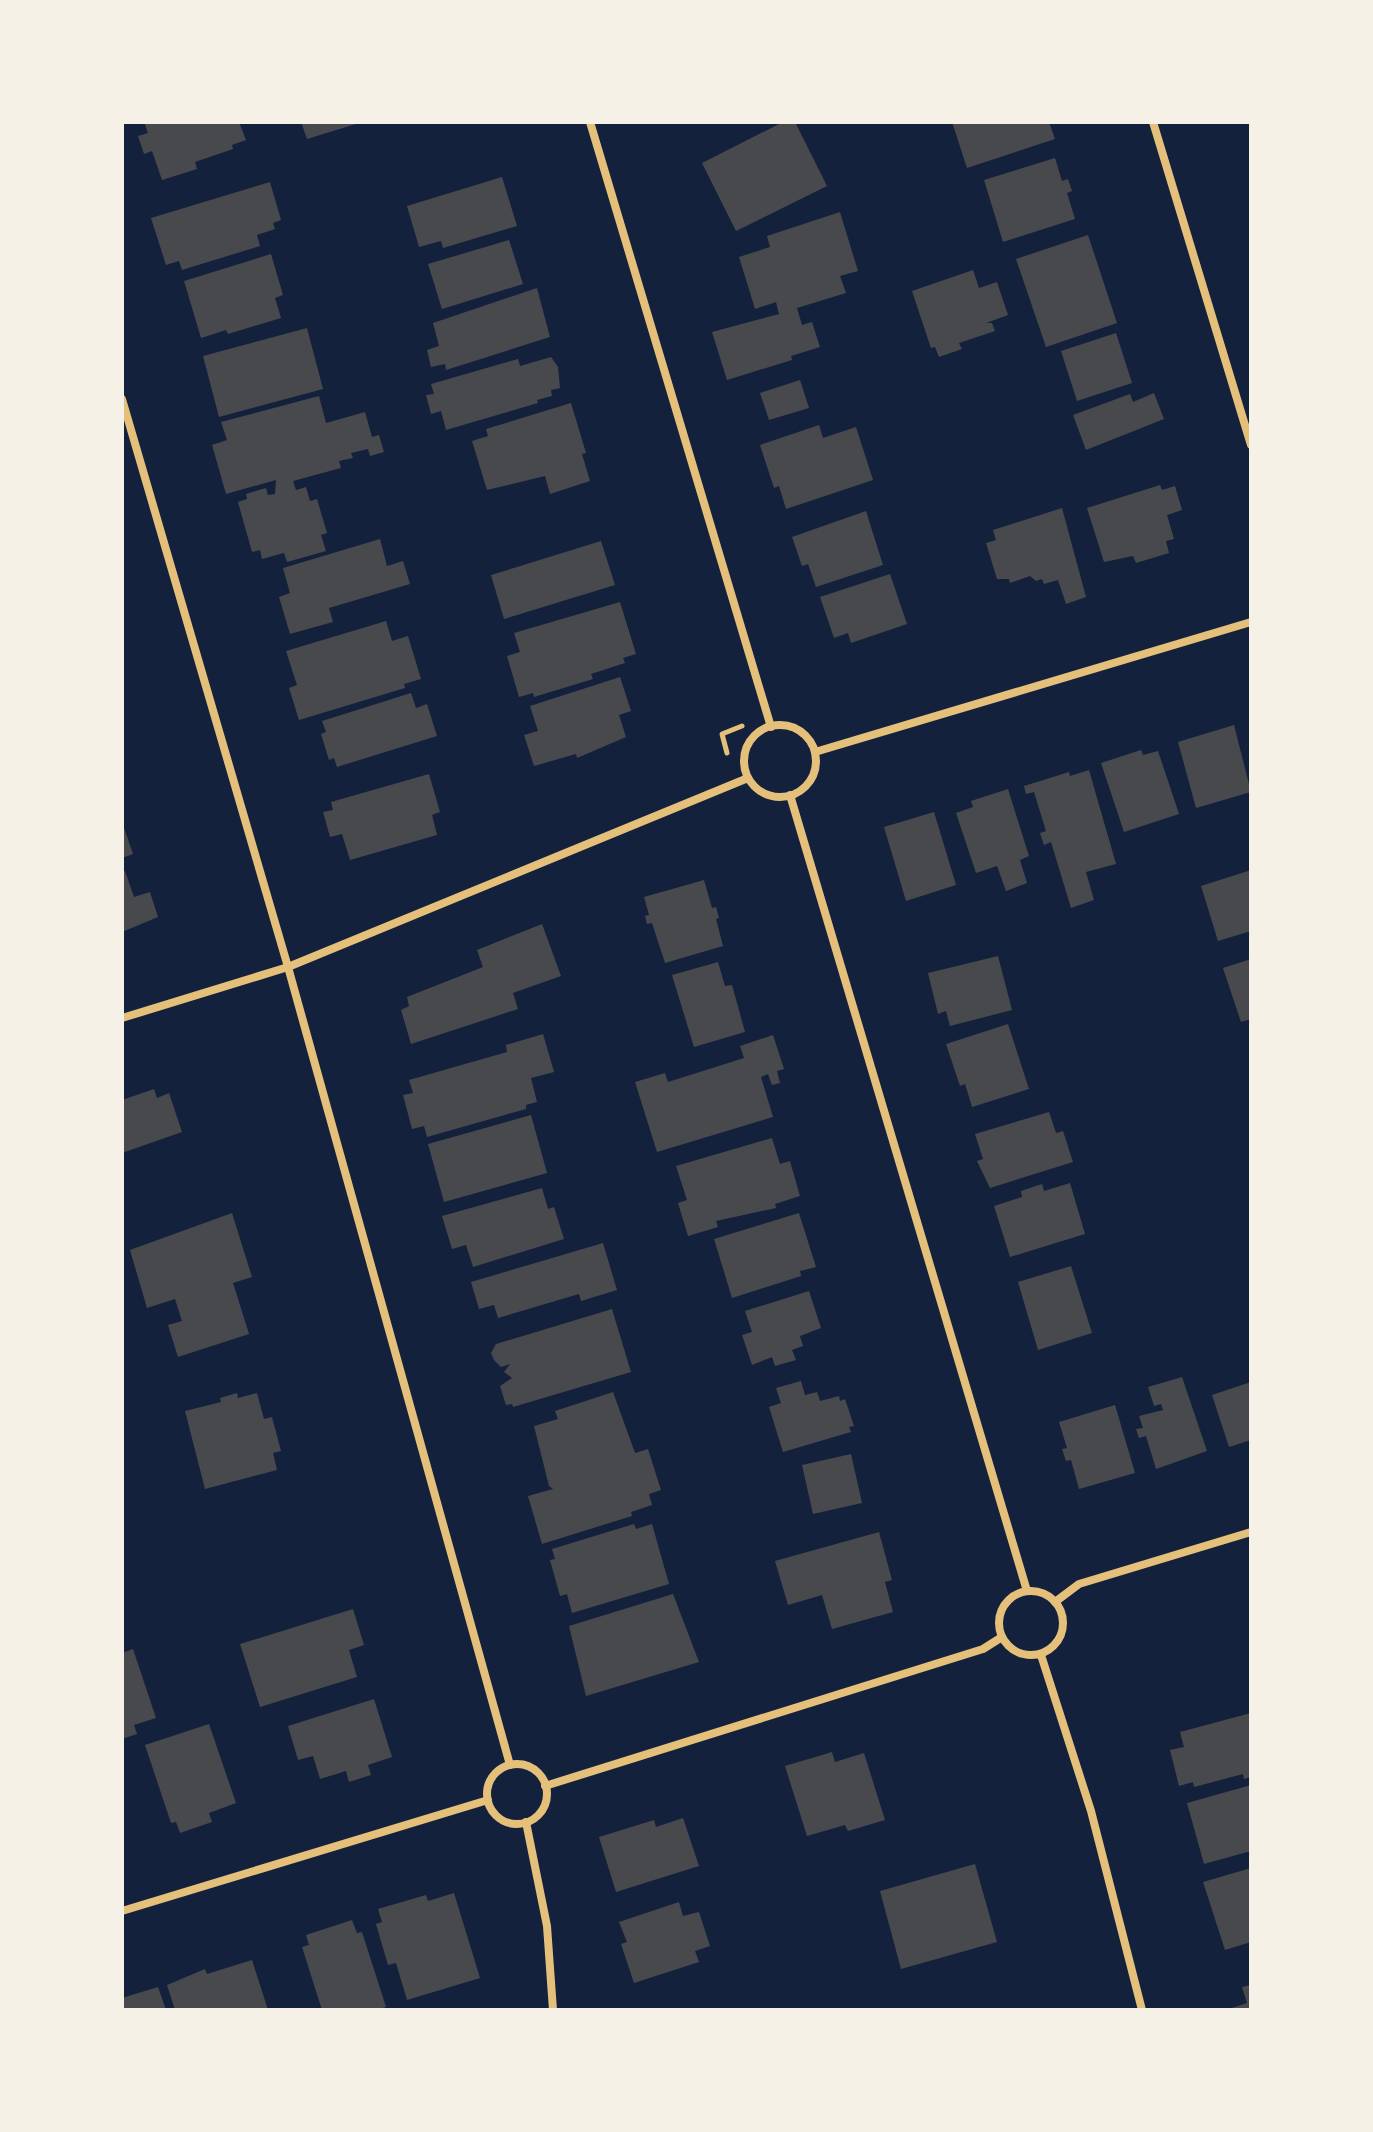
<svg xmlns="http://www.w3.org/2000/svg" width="1373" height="2132" viewBox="0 0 1373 2132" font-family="'Public Sans',sans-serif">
<rect width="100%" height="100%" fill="#14213d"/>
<g fill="#48494c">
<polygon points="144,122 239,122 246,140 232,145 233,149 195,162 197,169 162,180 152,151 144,154 138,136 148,133"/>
<polygon points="301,122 359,122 359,123 307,139"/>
<polygon points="783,122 795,122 827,186 736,231 702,163"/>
<polygon points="952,122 1049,122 1055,139 967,168"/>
<polygon points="1055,158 1062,181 1068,179 1072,191 1067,193 1075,219 1003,242 984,180"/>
<polygon points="502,177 517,226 443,248 441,241 419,247 407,206"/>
<polygon points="270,182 281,220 273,223 275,229 257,235 260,246 182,270 179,261 166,265 151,218"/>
<polygon points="840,212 858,271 840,276 846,293 797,308 802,325 812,322 820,347 791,356 792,360 727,380 712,332 779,314 776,302 755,309 739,257 770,247 767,236"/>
<polygon points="1088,235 1117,323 1046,347 1016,259"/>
<polygon points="509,240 523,284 442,309 428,264"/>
<polygon points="271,254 283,295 275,298 281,318 228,334 226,330 201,338 184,281"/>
<polygon points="973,270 979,288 997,282 1008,315 986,323 992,323 995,331 959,343 962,349 939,357 935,347 931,348 912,291"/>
<polygon points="537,288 550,337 446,370 445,364 431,367 427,350 439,346 433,323"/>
<polygon points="307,328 323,389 219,417 203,356"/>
<polygon points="1116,333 1132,383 1077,401 1061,351"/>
<polygon points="551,357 558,367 560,388 551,390 552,396 537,400 538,403 446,430 441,411 431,414 426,395 434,394 431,384 518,359 520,366"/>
<polygon points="800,380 809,408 769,420 760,393"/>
<polygon points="1154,393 1164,419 1086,450 1073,415 1130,394 1133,402"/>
<polygon points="319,396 326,423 365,412 372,437 379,435 384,452 370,456 368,449 351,453 353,458 339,461 341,468 293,481 296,490 306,487 310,501 317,499 327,533 321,535 326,551 287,562 284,553 262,559 260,550 252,552 238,502 247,499 246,494 266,488 268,495 275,494 276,480 226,494 212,445 227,440 221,422"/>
<polygon points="571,403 586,453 582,454 590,481 550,494 545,476 487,490 472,441 488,436 486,429"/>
<polygon points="819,425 823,438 856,427 873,480 786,509 779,486 774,488 760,445"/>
<polygon points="1160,485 1162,490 1175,486 1182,510 1167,515 1174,539 1166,541 1169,553 1136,563 1133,556 1104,562 1087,508"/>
<polygon points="1062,508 1086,597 1066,604 1058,580 1044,584 1042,579 1036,581 1030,576 1010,583 1009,579 997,579 986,543 996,540 993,530"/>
<polygon points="866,511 883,565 816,587 808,564 802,566 792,537"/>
<polygon points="380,539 387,566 403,561 410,584 329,608 333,622 290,634 279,597 290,593 283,568"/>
<polygon points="601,541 615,585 504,619 491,575"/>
<polygon points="890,574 907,624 851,643 848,633 834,638 820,597"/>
<polygon points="620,602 636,654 623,658 625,663 591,674 593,679 534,697 533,693 519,697 507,656 520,652 514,633"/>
<polygon points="386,621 392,641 408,636 421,679 404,684 405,688 299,720 289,688 297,685 286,651"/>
<polygon points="620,677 631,711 619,715 626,737 577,758 576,754 534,766 524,735 538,731 530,706"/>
<polygon points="411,693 416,708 427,704 437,736 337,767 334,758 329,760 321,734 326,732 322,721"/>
<polygon points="1234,725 1251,792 1196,808 1178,742"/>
<polygon points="1141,750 1143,755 1158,751 1179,814 1124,832 1101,763"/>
<polygon points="1089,770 1116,864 1086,872 1094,900 1071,908 1051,842 1044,845 1040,833 1046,831 1034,792 1026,794 1024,786 1069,772 1070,776"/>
<polygon points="429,774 440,812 432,815 437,835 350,860 342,834 330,837 323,812 333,810 331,802"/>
<polygon points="1008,789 1029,856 1020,860 1027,883 1006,891 997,866 976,873 956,813 973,807 971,801"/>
<polygon points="934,812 956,885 906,901 884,827"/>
<polygon points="122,822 133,854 122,858"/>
<polygon points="1251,870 1251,931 1218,941 1201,886"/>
<polygon points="125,871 134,897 150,892 158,917 122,932 122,872"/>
<polygon points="704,880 712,908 716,907 719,918 716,919 723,946 665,963 652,923 647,924 645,916 649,915 644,897"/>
<polygon points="542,924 561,976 513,993 518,1009 411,1044 401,1010 409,1006 407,997 483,967 477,950"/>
<polygon points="998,956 1012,1010 950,1026 946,1011 938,1014 928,973"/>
<polygon points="1251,959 1251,1019 1241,1022 1223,968"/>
<polygon points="718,962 725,986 732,985 745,1032 694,1047 672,975"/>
<polygon points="1008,1024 1029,1089 972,1107 965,1084 960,1086 946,1044"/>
<polygon points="543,1034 554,1072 531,1078 537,1102 526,1105 526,1109 427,1137 424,1126 412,1129 403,1095 413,1093 409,1080 507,1052 506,1045"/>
<polygon points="773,1035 784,1069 777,1071 780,1083 772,1085 768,1074 761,1077 773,1117 657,1152 635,1082 665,1073 668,1082 744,1058 740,1046"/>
<polygon points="154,1089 157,1098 169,1093 182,1132 122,1153 122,1100"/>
<polygon points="1049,1112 1056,1133 1063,1131 1073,1162 990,1188 977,1161 983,1159 975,1134"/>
<polygon points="531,1115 547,1173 444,1202 428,1144"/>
<polygon points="772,1138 780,1164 790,1161 800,1196 775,1204 776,1208 716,1221 718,1227 688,1236 678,1203 687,1200 676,1166"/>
<polygon points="1070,1183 1085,1234 1010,1257 994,1206 1022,1197 1021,1191 1042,1184 1044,1191"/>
<polygon points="542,1188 548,1209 554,1207 564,1239 473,1267 466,1245 452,1249 442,1216"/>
<polygon points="232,1213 252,1277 233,1283 249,1334 178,1357 168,1325 182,1321 175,1299 147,1308 130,1250"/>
<polygon points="799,1213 816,1267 800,1271 801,1276 732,1298 714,1239"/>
<polygon points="603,1243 617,1290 581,1301 579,1294 498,1318 494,1305 479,1309 471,1282"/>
<polygon points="1071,1266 1092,1333 1038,1350 1018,1282"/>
<polygon points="809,1291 821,1328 800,1336 803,1346 792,1350 796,1360 775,1366 772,1357 752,1365 742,1335 752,1332 745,1311"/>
<polygon points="612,1309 631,1372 513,1407 512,1404 506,1405 500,1386 512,1378 504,1372 510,1364 501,1367 494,1360 491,1353 496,1344"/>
<polygon points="1182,1377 1207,1451 1156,1469 1146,1436 1139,1438 1136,1429 1143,1428 1139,1416 1163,1410 1161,1404 1154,1406 1148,1387"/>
<polygon points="801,1381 805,1395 817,1392 820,1401 839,1396 840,1401 845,1399 854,1426 849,1427 851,1432 783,1452 769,1407 781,1403 776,1388"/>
<polygon points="1251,1382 1251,1440 1229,1447 1212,1395"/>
<polygon points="613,1392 635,1453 648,1449 661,1490 649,1494 652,1505 631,1512 632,1516 542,1544 528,1496 553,1489 549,1486 534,1426 558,1419 555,1411"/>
<polygon points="237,1393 238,1398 257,1393 264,1419 272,1417 281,1451 273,1453 277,1470 205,1489 185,1411 221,1402 220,1398"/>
<polygon points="1115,1405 1135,1473 1079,1489 1071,1460 1066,1461 1062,1449 1067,1448 1059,1422"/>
<polygon points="851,1454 862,1503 813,1514 802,1465"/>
<polygon points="634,1524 636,1529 652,1524 669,1584 572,1613 567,1594 560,1596 550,1560 555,1559 552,1549"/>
<polygon points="879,1532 892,1580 885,1582 893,1612 832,1629 822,1595 788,1605 775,1561"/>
<polygon points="673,1594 699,1662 586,1696 569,1626"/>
<polygon points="353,1609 364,1645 349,1650 357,1677 260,1707 240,1644"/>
<polygon points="133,1649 156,1718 134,1725 137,1734 122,1739 122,1653"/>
<polygon points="374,1699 392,1757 368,1765 371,1775 349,1782 346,1771 320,1779 313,1756 298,1760 288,1726"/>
<polygon points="1251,1713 1251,1777 1244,1779 1243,1774 1194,1787 1193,1782 1179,1786 1170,1750 1184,1747 1180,1732"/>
<polygon points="209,1724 236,1803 209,1813 212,1822 180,1833 176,1822 171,1823 145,1745"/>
<polygon points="832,1752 835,1762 864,1753 885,1820 848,1831 845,1825 807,1836 785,1766"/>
<polygon points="1251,1785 1251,1851 1204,1864 1187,1803"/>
<polygon points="683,1818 699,1866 616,1892 599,1837 654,1820 656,1827"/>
<polygon points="975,1864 997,1942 901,1969 880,1891"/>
<polygon points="1251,1868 1251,1942 1225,1950 1203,1882"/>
<polygon points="454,1893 480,1978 407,2000 396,1963 388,1965 376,1924 382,1922 378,1909 426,1895 428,1901"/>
<polygon points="679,1902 683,1916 699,1912 710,1946 695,1951 699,1962 634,1983 621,1944 627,1942 619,1922"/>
<polygon points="352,1920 357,1933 362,1932 386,2007 375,2010 322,2010 302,1947 309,1945 306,1935"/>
<polygon points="252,1960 268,2010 175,2010 167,1985 205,1969 207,1974"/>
<polygon points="1251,1985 1251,2010 1226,2010 1247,2003 1242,1987"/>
<polygon points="158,1987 166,2010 122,2010 122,1998"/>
</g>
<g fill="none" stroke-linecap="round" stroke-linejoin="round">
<polyline stroke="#e5c07b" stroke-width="5" points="727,753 722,734 742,726"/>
<g stroke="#e5c07b" stroke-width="8">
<polyline points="590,122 771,727"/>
<polyline points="1153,122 1251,445"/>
<polyline points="122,399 288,967 510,1765"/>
<circle cx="780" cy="761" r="36"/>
<polyline points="815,752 1251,622"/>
<polyline points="790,795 1027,1591"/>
<polyline points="122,1018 288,967 748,778"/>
<circle cx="1031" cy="1623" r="32"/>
<polyline points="1055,1602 1079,1584 1251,1532"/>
<polyline points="1041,1655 1091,1811 1142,2010"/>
<circle cx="517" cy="1794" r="30"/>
<polyline points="545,1786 983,1649 1002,1637"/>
<polyline points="526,1822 547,1926 553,2010"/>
<polyline points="122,1911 488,1800"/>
</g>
</g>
<rect width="1373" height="2132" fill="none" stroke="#f6f1e7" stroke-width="248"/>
</svg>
